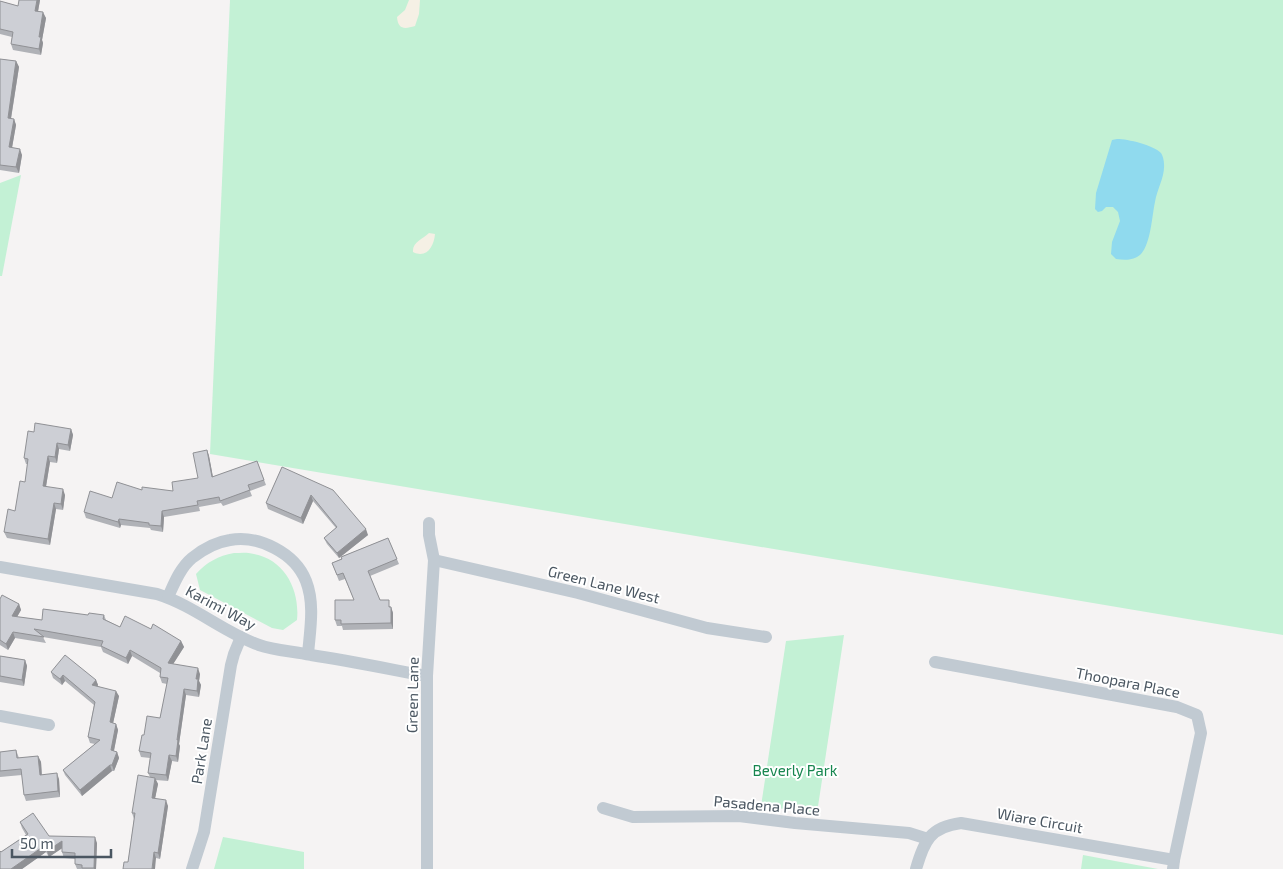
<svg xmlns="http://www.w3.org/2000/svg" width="1283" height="869" viewBox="0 0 1283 869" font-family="'Exo 2',sans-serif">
<rect width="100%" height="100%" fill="#f5f3f3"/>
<g fill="#c3f1d5">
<polygon points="230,0 1283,0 1283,635 210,454"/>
<polygon points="21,175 2,276 0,276 0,183"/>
<path d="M234,553c6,0 13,-1 20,1 31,6 46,36 43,66l-14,10 -11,-2 -72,-38 -4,-16c11,-12 22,-18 38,-21z"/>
<polygon points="844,635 817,813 761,806 786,641"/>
<polygon points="223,837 304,852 304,869 214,869"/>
<polygon points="1083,855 1158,869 1081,869"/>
</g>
<g fill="#f5f0e5">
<path d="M409,0h11l-1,14 -4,12c-10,3 -17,4 -18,-9l8,-7z"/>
<path d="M429,233l6,1c-1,12 -8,25 -22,18 -1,-10 10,-13 16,-19z"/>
</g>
<path fill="#90daee" d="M1117,139c11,0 36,6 44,14 2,3 3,8 3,11 1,13 -7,25 -9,38 -3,13 -4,41 -14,52 -7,7 -17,6 -25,5l-5,-5 1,-12 8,-21 -2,-9 -5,-5h-7l-4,4 -4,1 -3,-3 1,-16 16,-53z"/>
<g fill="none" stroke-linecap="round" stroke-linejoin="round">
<g stroke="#c1cad2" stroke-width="12">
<polyline points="434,560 578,593 707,628 766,637"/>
<path d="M0,567l157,27c38,12 66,38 102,51 17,6 35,6 52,10 39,6 78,14 116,21"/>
<path d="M168,597c6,-13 12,-29 24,-39 10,-8 24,-16 38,-18 29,-5 65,13 76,41 9,23 4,49 2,73"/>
<polyline points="935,662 1177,707 1197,715 1201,733 1174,860"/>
<polyline points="0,716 49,725"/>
<polyline points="603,808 633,817 739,816 795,823 909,833 928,839"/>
<polyline points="192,869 204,832 231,665 234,654 241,637"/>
<polyline points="427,869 427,676 434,560 429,535 429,523"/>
<path d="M916,869c8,-28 14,-42 45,-46l213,37 -1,9"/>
</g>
</g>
<g fill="#b0b2b7">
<polygon points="40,0 38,11 46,18 42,40 43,43 41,55 13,50 11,44 12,37 0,34 0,1 18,6"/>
<polygon points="0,59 16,61 19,67 11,119 14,119 16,125 12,148 22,155 19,173 0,170"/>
<polygon points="71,429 73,435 70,451 59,449 57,463 50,462 46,487 65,495 63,510 56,509 50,545 7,538 4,532 15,511 25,482 28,464 26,464 24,458 34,432"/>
<polygon points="207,450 209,456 213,477 257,461 266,485 250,491 252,496 223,506 221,503 199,507 200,511 164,517 163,532 151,530 150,528 121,525 120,528 86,518 84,512 112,498 142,490 173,491 198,478"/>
<polygon points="282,467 368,535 339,558 327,544 324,538 336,528 313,501 303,524 268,509 266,503"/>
<polygon points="388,538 399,564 370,576 380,600 391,607 393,613 393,629 343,630 342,626 337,626 335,620 354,600 345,579 339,581 332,563 341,559 341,557"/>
<polygon points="0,599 19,604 21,610 17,617 42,620 88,615 104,615 106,620 120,627 151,629 181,641 184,647 173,664 200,674 199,681 201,685 199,697 186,695 179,744 180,746 178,762 172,761 168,781 156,780 158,784 155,798 168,806 160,859 156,858 128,862 134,819 132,813 150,777 148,773 150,758 141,757 139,751 144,735 160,718 167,684 162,683 160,677 160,673 132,656 128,664 103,652 101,647 43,637 46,643 15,638 8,650 0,645"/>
<polygon points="0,656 25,660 27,666 24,686 0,682"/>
<polygon points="51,672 96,680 98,685 98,686 119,696 113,723 116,724 118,730 114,751 117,752 119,758 114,771 112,771 82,796 65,775 63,770 95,744 90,743 88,737 94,705 65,681 62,685 53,678"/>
<polygon points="16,750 19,758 38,756 41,762 42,775 59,779 60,797 26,801 24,795 22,775 0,777 0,752"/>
<polygon points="20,822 49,836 97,843 96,869 77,869 75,864 75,859 64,858 62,852 62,848 49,857 46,852 22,869 0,869 1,852 26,835 22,828"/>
</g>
<g fill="#909195">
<polygon points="37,0 40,0 37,17 35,11"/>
<polygon points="43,12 46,18 42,40 43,43 41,55 39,49 39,37"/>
<polygon points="16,61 19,67 10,124 8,118"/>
<polygon points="14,119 16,125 11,153 9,147"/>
<polygon points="20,149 22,155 19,173 16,167"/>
<polygon points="71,429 73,435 70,451 68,445"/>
<polygon points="57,443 59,449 57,463 55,457"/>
<polygon points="207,450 209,456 214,483 212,477"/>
<polygon points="48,456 50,462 45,492 43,486"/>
<polygon points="63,489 65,495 63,510 61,504"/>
<polygon points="311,495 313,501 303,524 301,518"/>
<polygon points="54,503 56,509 50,545 48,539"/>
<polygon points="162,511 164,517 163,532 161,526"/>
<polygon points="119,519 121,525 120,528 118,522"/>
<polygon points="366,529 368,535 339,558 337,553"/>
<polygon points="19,604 21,610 14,622 12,616"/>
<polygon points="391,607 393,613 393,629 391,623"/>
<polygon points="13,632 15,638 8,650 6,644"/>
<polygon points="181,641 184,647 170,669 168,663"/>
<polygon points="130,650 132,656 128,664 126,658"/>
<polygon points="25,660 27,666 24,686 22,680"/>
<polygon points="198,668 200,674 199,681 201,685 199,697 197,691 196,679"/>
<polygon points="63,675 65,681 62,685 60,679"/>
<polygon points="96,680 98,685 94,691 92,685"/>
<polygon points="184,689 186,695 179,744 180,746 178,762 176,756 177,740"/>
<polygon points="116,691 119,696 112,728 110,722"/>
<polygon points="116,724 118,730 113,755 111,750"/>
<polygon points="117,752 119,758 114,771 112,765"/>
<polygon points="169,755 172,761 168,781 166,775"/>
<polygon points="38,756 41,762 42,781 40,775"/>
<polygon points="110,765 112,771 82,796 80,790"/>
<polygon points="57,773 59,779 60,797 58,791"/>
<polygon points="155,778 158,784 154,804 152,798"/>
<polygon points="166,800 168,806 160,859 158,853"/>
<polygon points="95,837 97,843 96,869 94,869 94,868"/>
<polygon points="62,841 64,847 49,857 47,851"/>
<polygon points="44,846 46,852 22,869 11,869"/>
<polygon points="154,852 156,858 155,869 152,869"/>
</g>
<g fill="#cdcfd5" stroke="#909195">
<polygon points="19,0 37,0 35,11 43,12 39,37 41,37 39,49 11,44 13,32 0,29 0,1 18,6"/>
<polygon points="0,59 16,61 8,118 14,119 9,147 20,149 16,167 0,165"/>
<polygon points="35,423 71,429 68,445 57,443 55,457 48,456 43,486 63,489 61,504 54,503 48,539 4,532 8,509 15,511 20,481 25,482 28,459 24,458 28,431 34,432"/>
<polygon points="207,450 212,477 257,461 264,480 248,485 250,490 220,501 219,497 197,501 198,505 162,511 161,526 149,525 149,523 119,519 118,522 84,512 90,491 112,498 117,482 142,490 142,487 173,491 172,482 198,478 193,453"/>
<polygon points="282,467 333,490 366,529 337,553 324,538 337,527 311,495 301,518 266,503"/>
<polygon points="388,538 397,559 368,571 380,600 389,600 389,607 391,607 391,623 341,624 341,620 335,620 335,600 354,600 343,573 337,575 332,563 342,559 341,557"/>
<polygon points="2,595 19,604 12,616 42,620 43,609 88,615 89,613 104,615 103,619 120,627 125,616 151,629 153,624 181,641 168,663 198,668 196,679 198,679 197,691 184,689 177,740 178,740 176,756 169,755 166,775 148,773 151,753 139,751 142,735 144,735 147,716 160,718 168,678 160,677 161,668 130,650 126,658 101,646 103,641 34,629 44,637 13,632 6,644 0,640 0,599"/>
<polygon points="65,655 96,680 92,685 116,691 110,722 116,724 111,750 117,752 112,765 110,765 80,790 63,770 100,740 88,737 95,702 63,675 60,679 51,672"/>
<polygon points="0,656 25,660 22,680 0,676"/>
<polygon points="16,750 17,758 38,756 40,775 57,773 58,791 24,795 21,769 0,771 0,752"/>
<polygon points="138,775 155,778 152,798 166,800 158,853 154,852 152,869 123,869 124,862 128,862 135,813 132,813"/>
<polygon points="33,813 49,836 95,837 94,868 82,868 82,865 75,864 75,853 62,852 62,841 47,851 44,846 11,869 0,869 0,851 1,852 28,834 20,822"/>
</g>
<g text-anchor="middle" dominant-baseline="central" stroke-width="4" stroke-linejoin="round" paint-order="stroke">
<g font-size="15" fill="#4a5661" stroke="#fff">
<text transform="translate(604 584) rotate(14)">Green Lane West</text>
<text transform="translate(221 607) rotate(28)">Karimi Way</text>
<text transform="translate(1128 682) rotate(11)">Thoopara Place</text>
<text transform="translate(412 695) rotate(-89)">Green Lane</text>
<text transform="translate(201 751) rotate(-81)">Park Lane</text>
<text transform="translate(767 805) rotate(5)">Pasadena Place</text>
<text transform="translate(1040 820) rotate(10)">Wiare Circuit</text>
</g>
<g font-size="15" fill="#17864f" stroke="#fff">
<text x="795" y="770">Beverly Park</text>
</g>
</g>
<path d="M12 849v8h99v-8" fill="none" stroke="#4a5661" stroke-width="2.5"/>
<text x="20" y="849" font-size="15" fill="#4a5661" stroke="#ffffff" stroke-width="4" paint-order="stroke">50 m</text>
</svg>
